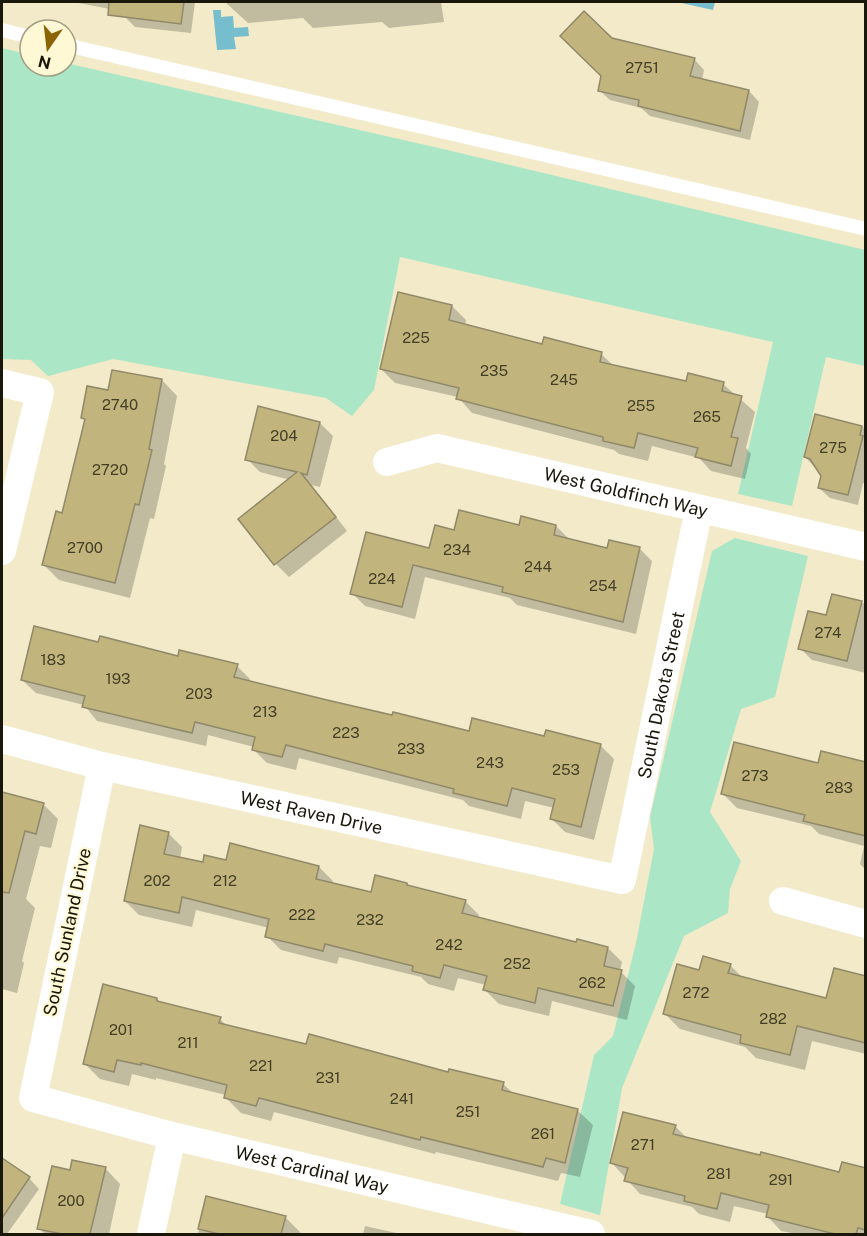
<svg xmlns="http://www.w3.org/2000/svg" width="867" height="1236" viewBox="0 0 867 1236" font-family="'Public Sans',sans-serif">
<rect width="100%" height="100%" fill="#f2eac8"/>
<g fill="#abe6c6">
<polygon points="2,48 30,55 30,66 66,66 66,63 443,149 865,250 865,366 826,357 792,506 738,494 773,342 400,257 374,390 352,416 326,398 113,359 48,376 31,360 2,359"/>
<polygon points="735,538 808,556 775,697 741,709 710,812 741,861 730,889 728,913 684,936 622,1088 600,1215 560,1204 594,1055 613,1036 636,943 654,849 650,817 712,551"/>
</g>
<g fill="#76bece">
<polygon points="677,2 715,2 713,10"/>
<polygon points="213,10 221,10 221,17 233,16 234,28 248,27 249,36 234,37 236,49 217,50"/>
</g>
<g fill="#0003">
<polygon points="73,2 195,2 191,33 135,27 125,17 126,12"/>
<polygon points="225,2 441,2 444,22 389,28 382,22 313,28 303,18 248,23"/>
<polygon points="611,39 694,59 704,70 702,80 749,91 759,102 750,140 650,116 641,108 610,100 599,90"/>
<polygon points="452,306 466,320 465,326 543,345 601,354 614,366 687,383 723,384 755,412 746,448 751,454 745,479 711,471 699,458 652,446 648,461 619,454 614,450 472,413 458,397 395,383 381,369"/>
<polygon points="162,380 177,396 164,464 166,466 154,519 150,518 130,598 59,580 44,565 63,515 86,421 82,418 109,392"/>
<polygon points="816,416 866,428 866,484 863,483 858,505 830,498 819,488 822,475 805,457"/>
<polygon points="320,423 333,436 320,487 311,485 347,531 289,577 276,564 240,519 290,480 260,472 247,459"/>
<polygon points="556,526 569,539 608,550 639,548 652,561 636,634 517,605 510,598 425,577 415,619 365,606 352,593 430,549 455,531"/>
<polygon points="833,595 866,604 866,673 812,660 800,648 827,617"/>
<polygon points="99,644 237,666 250,679 250,682 470,733 545,738 600,745 614,759 594,840 565,832 552,819 554,808 525,801 521,819 469,806 463,800 299,758 296,770 267,763 253,749 254,747 208,735 206,746 97,721 84,705 36,693 22,680"/>
<polygon points="819,764 866,769 866,870 860,864 864,846 819,834 811,826 737,808 723,794"/>
<polygon points="2,794 43,804 58,819 51,848 40,846 26,899 35,908 22,961 24,963 17,993 2,989"/>
<polygon points="168,833 182,847 180,859 204,864 227,862 319,867 333,881 332,884 372,894 407,884 410,888 465,901 479,915 478,919 577,944 608,948 622,962 620,971 635,986 627,1020 552,1001 549,1016 499,1004 485,990 486,985 458,978 454,991 428,984 421,977 339,957 337,964 281,950 267,936 269,928 196,910 192,927 139,915 125,901"/>
<polygon points="730,965 744,979 827,1000 866,977 866,1054 812,1041 805,1070 756,1058 745,1047 680,1029 665,1014 700,972"/>
<polygon points="157,999 162,1004 220,1019 227,1026 307,1046 503,1084 514,1094 577,1110 593,1125 580,1177 561,1173 558,1181 436,1152 435,1154 274,1112 271,1121 241,1113 226,1098 226,1095 156,1078 156,1080 132,1074 129,1086 100,1079 85,1064"/>
<polygon points="675,1126 687,1138 840,1174 866,1170 866,1234 797,1234 781,1231 768,1217 768,1214 734,1206 730,1222 699,1214 692,1207 640,1194 612,1163"/>
<polygon points="2,1160 29,1178 39,1189 7,1234 2,1233"/>
<polygon points="105,1168 120,1184 109,1234 45,1234 39,1228 71,1172"/>
<polygon points="207,1198 285,1217 300,1232 300,1234 198,1234"/>
<polygon points="365,1226 401,1234 363,1234"/>
</g>
<g fill="#c1b47c" stroke="#90896a" stroke-width="1.5">
<polygon points="109,2 184,2 181,24 108,15"/>
<polygon points="584,11 612,38 695,58 690,76 749,90 740,131 638,106 639,100 598,91 601,76 560,36"/>
<polygon points="398,292 452,305 449,320 542,344 544,337 602,352 600,362 686,381 688,373 724,382 722,391 742,396 731,437 738,438 731,466 695,457 698,448 638,433 634,448 603,441 603,437 456,399 459,388 380,369"/>
<polygon points="112,370 162,379 149,449 152,450 139,505 135,504 115,583 42,565 56,511 62,513 85,419 81,418 87,386 108,390"/>
<polygon points="258,406 320,422 307,475 301,473 336,517 274,565 238,519 297,472 245,460"/>
<polygon points="815,414 862,426 860,435 863,436 848,495 818,488 821,476 810,459 804,457"/>
<polygon points="459,510 519,525 521,516 556,525 554,535 607,548 609,540 640,547 623,622 502,592 503,587 413,565 402,607 350,594 366,532 429,548 435,525 454,530"/>
<polygon points="832,594 862,601 847,661 798,649 808,611 826,615"/>
<polygon points="34,626 98,642 100,636 178,656 179,650 238,664 234,677 327,700 392,715 393,712 469,731 472,718 544,736 546,730 601,744 581,827 550,819 555,799 512,788 507,806 453,793 454,789 286,745 282,757 252,750 255,737 195,722 192,733 82,707 85,696 21,680"/>
<polygon points="734,742 818,763 821,751 866,762 866,836 803,821 805,815 721,794"/>
<polygon points="2,792 44,803 36,834 25,831 9,893 2,892"/>
<polygon points="140,825 169,832 164,854 203,862 204,855 226,860 230,843 319,866 316,879 371,892 375,875 407,883 407,885 466,900 462,913 576,942 577,939 608,947 604,966 622,970 613,1006 538,988 535,1003 483,990 487,976 444,965 440,978 412,971 413,966 325,944 323,951 265,937 269,919 182,897 179,913 124,901"/>
<polygon points="703,956 731,964 728,973 826,998 834,968 866,976 866,1043 797,1026 790,1055 740,1043 741,1035 663,1014 677,964 699,970"/>
<polygon points="103,984 157,998 157,1001 221,1017 219,1023 306,1044 309,1034 448,1072 449,1069 504,1082 502,1090 578,1109 565,1163 546,1158 543,1167 421,1137 420,1140 259,1098 256,1106 224,1098 227,1085 141,1063 141,1065 117,1060 114,1072 83,1064"/>
<polygon points="623,1112 676,1125 673,1134 760,1155 761,1152 839,1172 842,1162 866,1168 866,1230 858,1228 856,1234 835,1234 766,1217 769,1205 721,1193 717,1209 684,1201 685,1196 624,1181 628,1168 610,1163"/>
<polygon points="2,1158 30,1177 2,1218"/>
<polygon points="72,1160 106,1167 90,1234 62,1234 37,1229 52,1166 70,1170"/>
<polygon points="206,1196 286,1216 281,1234 219,1234 198,1229"/>
</g>
<g fill="none" stroke-linecap="round" stroke-linejoin="round">
<g stroke="#fff" stroke-width="14">
<polyline points="2,30 30,37"/>
<polyline points="66,45 866,229"/>
</g>
<g stroke="#fff" stroke-width="28">
<polyline points="2,383 40,392 2,551"/>
<path id="s1" d="M387,462l50,-14 429,99"/>
<path id="s2" d="M2,739l100,27 520,114 77,-371"/>
<path id="s3" d="M102,766l-69,332 139,38 419,98"/>
<polyline points="783,901 866,924"/>
<polyline points="151,1234 172,1136"/>
</g>
</g>
<g text-anchor="middle" dominant-baseline="central" stroke-width="4.5" stroke-linejoin="round" paint-order="stroke">
<g font-size="15" fill="#433e26">
<text x="642" y="67">2751</text>
<text x="416" y="337">225</text>
<text x="494" y="370">235</text>
<text x="564" y="379">245</text>
<text x="120" y="404">2740</text>
<text x="641" y="405">255</text>
<text x="707" y="416">265</text>
<text x="284" y="435">204</text>
<text x="833" y="447">275</text>
<text x="110" y="469">2720</text>
<text x="85" y="547">2700</text>
<text x="457" y="549">234</text>
<text x="538" y="566">244</text>
<text x="382" y="578">224</text>
<text x="603" y="585">254</text>
<text x="828" y="632">274</text>
<text x="53" y="659">183</text>
<text x="118" y="678">193</text>
<text x="199" y="693">203</text>
<text x="265" y="711">213</text>
<text x="346" y="732">223</text>
<text x="411" y="748">233</text>
<text x="490" y="762">243</text>
<text x="566" y="769">253</text>
<text x="755" y="775">273</text>
<text x="839" y="787">283</text>
<text x="157" y="880">202</text>
<text x="225" y="880">212</text>
<text x="302" y="914">222</text>
<text x="370" y="919">232</text>
<text x="449" y="944">242</text>
<text x="517" y="963">252</text>
<text x="592" y="982">262</text>
<text x="696" y="992">272</text>
<text x="773" y="1018">282</text>
<text x="121" y="1029">201</text>
<text x="188" y="1042">211</text>
<text x="261" y="1065">221</text>
<text x="328" y="1077">231</text>
<text x="402" y="1098">241</text>
<text x="468" y="1111">251</text>
<text x="543" y="1133">261</text>
<text x="643" y="1144">271</text>
<text x="719" y="1173">281</text>
<text x="781" y="1179">291</text>
<text x="71" y="1200">200</text>
</g>
<g font-size="18" fill="#19160a" stroke="#fff8d5">
<text stroke="none"><textPath href="#s1" startOffset="246">West Goldfinch Way</textPath></text>
<text stroke="none"><textPath href="#s2" startOffset="825">South Dakota Street</textPath></text>
<text stroke="none"><textPath href="#s2" startOffset="318">West Raven Drive</textPath></text>
<text transform="translate(67 932) rotate(-78)">South Sunland Drive</text>
<text stroke="none"><textPath href="#s3" startOffset="627">West Cardinal Way</textPath></text>
</g>
</g>
<rect width="867" height="1236" fill="none" stroke="#19160a" stroke-width="6"/>
<g transform="translate(48 48) rotate(194)"><circle r="28" fill="#fff8d5" stroke="#a39e84" stroke-width="1.5"/>
<path d="M0-4.5L10 22L0 15L-10 22Z" fill="#8b6303"/>
<text y="-9" font-size="16" font-weight="bold" text-anchor="middle" fill="#19160a">N</text>
</g>
</svg>
